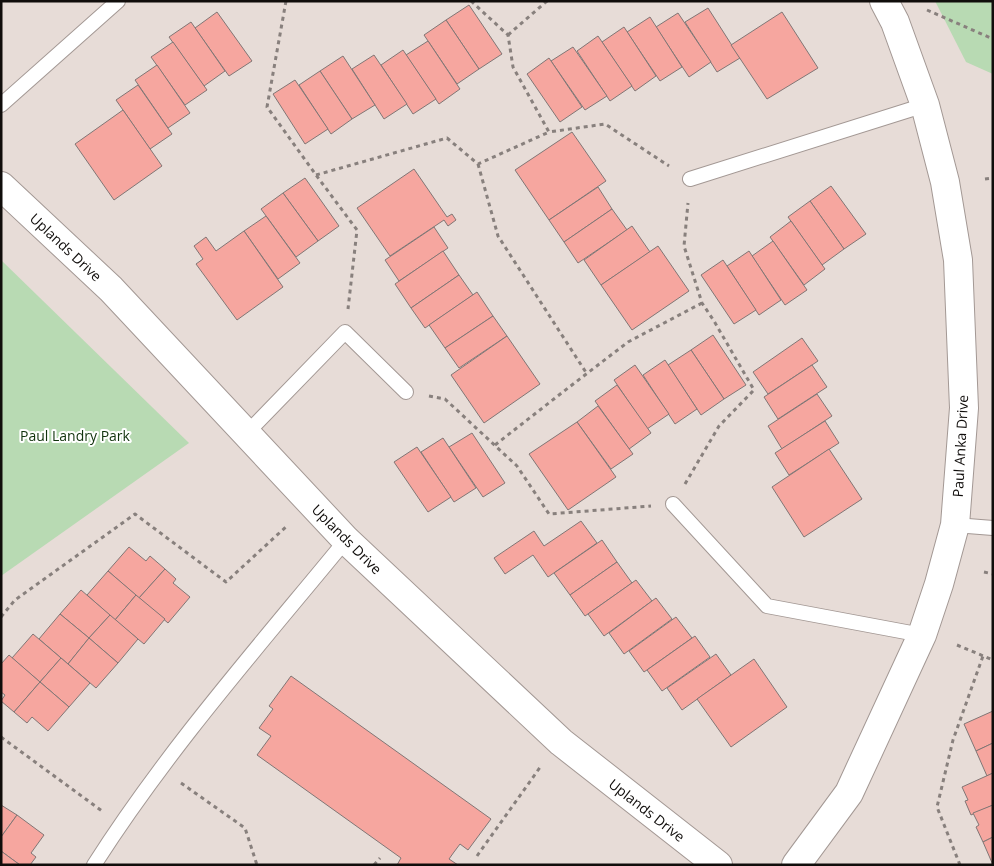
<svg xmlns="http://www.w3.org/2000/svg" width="994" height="866" viewBox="0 0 994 866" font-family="'Open Sans',sans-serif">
<rect width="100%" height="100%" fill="#e7dcd7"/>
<g fill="#b8dab3">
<polygon points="935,1 993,1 993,74 966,62"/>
<polygon points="1,260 189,443 1,576"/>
</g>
<g fill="#f6a69f" stroke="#817675">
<polygon points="469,5 502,54 479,69 446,20"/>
<polygon points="708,8 740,58 717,72 685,22"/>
<polygon points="217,12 252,61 229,76 195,28"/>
<polygon points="782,12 818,68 767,99 731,45"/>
<polygon points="678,13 711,62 689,77 656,27"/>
<polygon points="650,17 682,67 660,81 627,32"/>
<polygon points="446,20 479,69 457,84 424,35"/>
<polygon points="191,22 225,71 204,86 169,37"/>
<polygon points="624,27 656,76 635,91 602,42"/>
<polygon points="598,36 632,86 610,101 577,51"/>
<polygon points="428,41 460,89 439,104 406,55"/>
<polygon points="173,42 207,90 185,105 151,57"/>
<polygon points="573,47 607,96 585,110 551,61"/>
<polygon points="403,50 436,99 413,114 381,65"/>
<polygon points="374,55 407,104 384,119 352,69"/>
<polygon points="343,56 375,105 352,119 320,71"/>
<polygon points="549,58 582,107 560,122 527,74"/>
<polygon points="157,65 190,113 168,128 135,80"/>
<polygon points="320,71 352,119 331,134 299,85"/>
<polygon points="295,80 328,129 305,144 273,94"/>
<polygon points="138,85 172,134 150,149 116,100"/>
<polygon points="123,110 162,166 114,200 75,144"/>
<polygon points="572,132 606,181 549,220 515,170"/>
<polygon points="414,169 447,217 452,214 456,220 448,226 444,220 390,256 357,208"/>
<polygon points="305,178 339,226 318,241 283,193"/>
<polygon points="831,186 866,234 844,249 810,201"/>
<polygon points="598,187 612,209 564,242 549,220"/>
<polygon points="283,193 318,241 296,257 261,209"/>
<polygon points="810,201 844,249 822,265 788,217"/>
<polygon points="612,209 627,230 578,263 564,242"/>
<polygon points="266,216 300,263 278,279 244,231"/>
<polygon points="791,221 825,269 804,285 770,237"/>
<polygon points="632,226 650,252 601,285 584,260"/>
<polygon points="434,227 448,248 399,281 385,260"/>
<polygon points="244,231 283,287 237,320 196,264 203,259 194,246 206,237 216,251"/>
<polygon points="773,241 807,290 785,305 752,256"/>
<polygon points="658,246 689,291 632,330 601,285"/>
<polygon points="443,251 459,275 411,308 395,284"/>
<polygon points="749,251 781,300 759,315 727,266"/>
<polygon points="723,260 756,310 734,324 701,275"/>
<polygon points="459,275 473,295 425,328 411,308"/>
<polygon points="477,292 493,316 445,348 429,325"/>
<polygon points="493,316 507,336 459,368 445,348"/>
<polygon points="713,335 746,385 724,399 691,350"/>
<polygon points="507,336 540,384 484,423 451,375"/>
<polygon points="802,338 818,361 768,394 753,372"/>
<polygon points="691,350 724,399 701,415 668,365"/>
<polygon points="665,360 697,409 675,424 643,375"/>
<polygon points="635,365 669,414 647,429 614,380"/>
<polygon points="812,365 827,387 778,419 764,397"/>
<polygon points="617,385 651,433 629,449 595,401"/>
<polygon points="817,394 832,416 782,449 768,426"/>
<polygon points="598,406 633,454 611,469 577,422"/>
<polygon points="825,421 839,443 789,475 775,453"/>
<polygon points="577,422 616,477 568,510 529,454"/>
<polygon points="472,433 505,483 483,497 449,447"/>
<polygon points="443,438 476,488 454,502 421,452"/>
<polygon points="417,447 451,497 428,512 394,462"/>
<polygon points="829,449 862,499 804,537 772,487"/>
<polygon points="581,521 597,543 548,577 533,555 505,574 494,558 534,531 544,546"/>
<polygon points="602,540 617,562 570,595 554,573"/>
<polygon points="129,547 146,561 150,556 165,569 139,598 108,571"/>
<polygon points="617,562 632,583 585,616 570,595"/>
<polygon points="165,569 176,579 173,583 190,597 168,623 139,598"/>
<polygon points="108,571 136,595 115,620 87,595"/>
<polygon points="636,580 652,601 604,636 588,614"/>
<polygon points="81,590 110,615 89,638 60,614"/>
<polygon points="136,595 165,619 144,644 115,620"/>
<polygon points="656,598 672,619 624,654 609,633"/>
<polygon points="60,614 89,638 68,664 39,639"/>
<polygon points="110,615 138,639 118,663 89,638"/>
<polygon points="676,617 692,638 644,672 629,651"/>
<polygon points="33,634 61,658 40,682 12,658"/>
<polygon points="695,636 710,657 662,691 647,670"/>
<polygon points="89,638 118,663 96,688 68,664"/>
<polygon points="716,654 731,675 682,710 667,688"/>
<polygon points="9,655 40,682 14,712 1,701 5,695 1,692 1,664"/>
<polygon points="61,658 90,683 69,707 40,682"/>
<polygon points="754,659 787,707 731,747 697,699"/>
<polygon points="291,676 491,819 468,850 460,844 454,852 449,859 458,865 397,865 401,858 257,755 271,736 259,728 273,709 269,706"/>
<polygon points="40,682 69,707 48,731 32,717 27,723 14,712"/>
<polygon points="993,711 993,743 976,751 964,724"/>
<polygon points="993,743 993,773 987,776 976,751"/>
<polygon points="993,773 993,805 971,815 965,801 968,800 962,787"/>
<polygon points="1,805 17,815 1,837"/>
<polygon points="993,805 993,837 983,842 976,827 979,825 973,813"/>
<polygon points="17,815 44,835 31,853 36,857 30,865 20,865 1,851 1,837"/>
<polygon points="993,837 993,865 983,842"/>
<polygon points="1,851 20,865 1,865"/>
</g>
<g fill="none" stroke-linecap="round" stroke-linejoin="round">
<defs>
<g id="service">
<polyline points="1,105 118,1"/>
<polyline points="690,179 925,105"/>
<polyline points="246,434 345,332 406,392"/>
<polyline points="673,504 767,606 922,635"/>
<polyline points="955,525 993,528"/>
<path d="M94,865c74,-116 165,-219 252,-325"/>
</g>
<g id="tertiary">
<polyline points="1,186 111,289 346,540 561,742 718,865"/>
<polyline points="796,865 849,793 922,635 939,584 955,525 964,408 958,260 945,182 925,105 895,22 884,1"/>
</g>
</defs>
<use href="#service" stroke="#a39894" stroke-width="16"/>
<use href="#tertiary" stroke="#a39894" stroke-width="30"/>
<g stroke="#88807d" stroke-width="3" stroke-dasharray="4 4" stroke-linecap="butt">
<polyline points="286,1 267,107 316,175 357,230 348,309"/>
<polyline points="471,1 508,35 513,67 549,132 605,124 669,166"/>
<polyline points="927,10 993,39"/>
<polyline points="508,35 547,1"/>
<polyline points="478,164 498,236 587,374"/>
<polyline points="316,175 447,138 478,164 549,132"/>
<polyline points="985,179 993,178"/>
<polyline points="429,396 445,399 517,466 549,514 651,506"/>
<polyline points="495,445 568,388 628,342 702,303"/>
<polyline points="685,484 719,426 754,390 714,321 702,303 684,246 688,203"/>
<polyline points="984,572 993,574"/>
<polyline points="1,617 15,600 135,514 226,582 288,525"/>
<polyline points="957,645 993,660"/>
<polyline points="1,737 102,811"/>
<polyline points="181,783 245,828 257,865"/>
<polyline points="477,856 541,766"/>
<polyline points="374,865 380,858"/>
<polyline points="960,865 937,807 953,740 983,656"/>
</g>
<use href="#service" stroke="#fff" stroke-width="14"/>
<use href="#tertiary" stroke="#fff" stroke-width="28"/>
</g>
<g text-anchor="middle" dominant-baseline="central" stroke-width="4" stroke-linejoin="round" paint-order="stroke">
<g font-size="14" fill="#100d0b" stroke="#fff">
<text transform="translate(66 247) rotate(43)">Uplands Drive</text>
<text transform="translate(960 446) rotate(-87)">Paul Anka Drive</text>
<text transform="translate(347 539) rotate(45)">Uplands Drive</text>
<text transform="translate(647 810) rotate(38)">Uplands Drive</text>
</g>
<g font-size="14" fill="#10320c" stroke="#fff">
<text x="75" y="435">Paul Landry Park</text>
</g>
</g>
<rect width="994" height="866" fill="none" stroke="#100d0b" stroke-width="5"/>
</svg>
